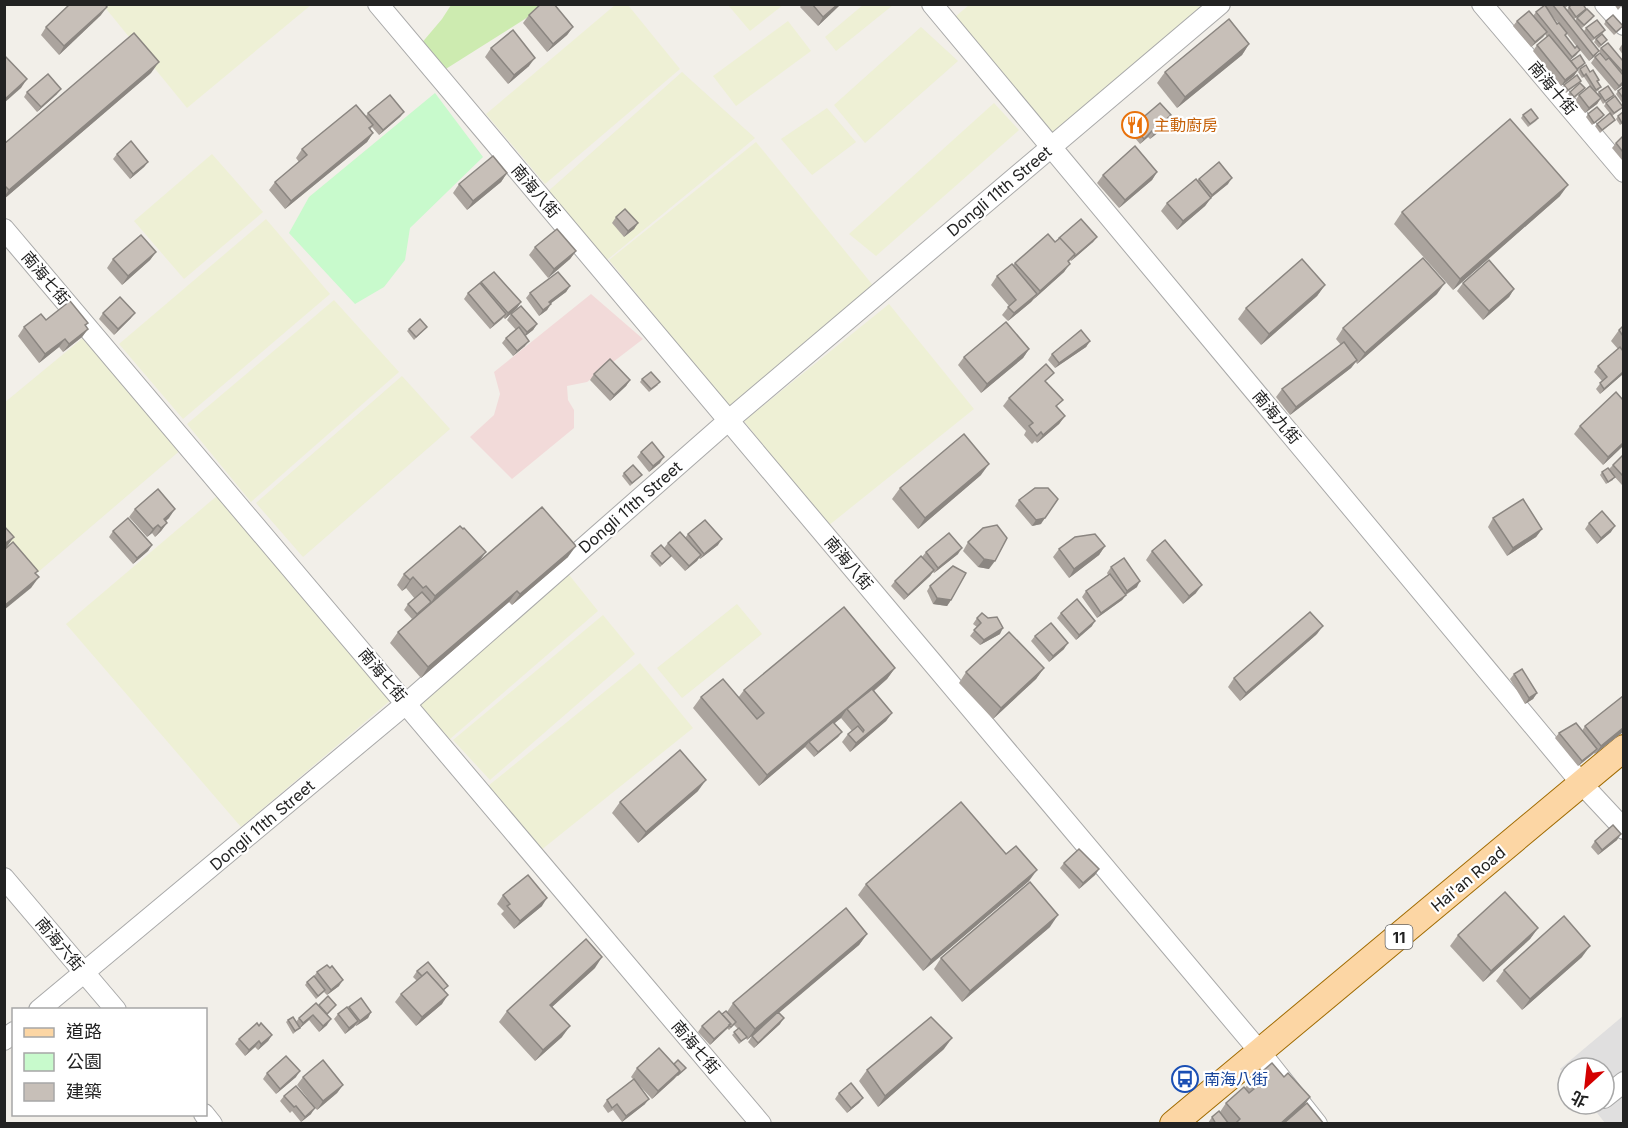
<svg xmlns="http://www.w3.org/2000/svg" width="1628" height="1128" viewBox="0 0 1628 1128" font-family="Inter,'Noto Sans TC',sans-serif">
<rect width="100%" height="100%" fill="#f2efe9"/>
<polygon fill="#e0dfdf" points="1623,1016 1623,1123 1605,1123 1590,1104 1604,1104 1604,1068 1568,1068 1568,1078 1560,1069"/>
<polygon fill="#f2dad9" points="591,294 643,339 587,382 567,386 568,400 574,410 574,428 512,479 470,437 494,415 500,394 494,372"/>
<g fill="#eef0d5">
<polygon points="1202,4 1206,9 1052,137 949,22 969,5"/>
<polygon points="103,5 311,5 187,108"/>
<polygon points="615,5 628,5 680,69 545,184 486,114"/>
<polygon points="728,5 783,5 750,31"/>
<polygon points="863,5 893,5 836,51 825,37"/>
<polygon points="788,21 811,51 736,106 713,76"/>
<polygon points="921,27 958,61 865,143 834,105"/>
<polygon points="682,72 755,138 607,260 544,195"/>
<polygon points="994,103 1019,130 876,256 849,234"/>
<polygon points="827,108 856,142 812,175 781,139"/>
<polygon points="756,142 880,294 735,414 609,260"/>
<polygon points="212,154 263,212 184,279 134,221"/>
<polygon points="266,219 330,294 183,419 119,344"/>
<polygon points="334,300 399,372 251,502 187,424"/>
<polygon points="889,304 974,409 828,526 744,421"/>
<polygon points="84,337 183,448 37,573 5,536 4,403"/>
<polygon points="402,376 450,429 303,557 256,503"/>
<polygon points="218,495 392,699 241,827 66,624"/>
<polygon points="566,571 598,611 450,739 413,699"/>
<polygon points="737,604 762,634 682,698 657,668"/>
<polygon points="603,615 635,654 490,780 453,740"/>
<polygon points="640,663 693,728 540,851 488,786"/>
</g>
<polygon fill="#cdebb0" points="451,5 547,5 441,72 420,45 442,19"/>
<polygon fill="#c8facc" points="435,93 483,157 410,228 405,260 384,287 355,304 289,233 309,197"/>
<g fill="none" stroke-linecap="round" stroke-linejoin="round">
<defs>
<g id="minor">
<polyline points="378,4 1260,1052 1317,1124"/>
<polyline points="932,4 1582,784 1624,829"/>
<polyline points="1482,4 1624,172"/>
<polyline points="1605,4 1624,25"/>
<polyline points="4,229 761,1124"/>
<polyline points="4,878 116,1010"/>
<polyline points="39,1010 407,703 729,420 1220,4"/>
<polyline points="4,1040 14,1032"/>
<polyline points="1604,1098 1624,1082"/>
<polyline points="204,1114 212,1124"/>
</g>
<polyline id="major" points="1173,1124 1624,748"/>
</defs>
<use href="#minor" stroke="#a9a9a9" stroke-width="22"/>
<use href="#major" stroke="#a06b00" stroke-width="28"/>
<use href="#minor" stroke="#fff" stroke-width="20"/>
<use href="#major" stroke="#fcd6a4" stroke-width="26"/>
</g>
<g fill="#aba49e" fill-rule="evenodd">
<polygon points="802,4 841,4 818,26 800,7"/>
<path d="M1547,4h23l-5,4 34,43 -4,5 -6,5 -9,-11 -4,5 -6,5 1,1 14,2 -2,3 -6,4 -3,6 -13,10 -28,-35 4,-6 10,-8 -2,-3 -2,3 -12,10 -18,-21 4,-5 16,-5 3,-4 10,-5zM1548,11l10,12 -1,1zM1567,34l10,13 -2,1 -10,-12z"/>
<polygon points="1614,4 1623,4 1618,10"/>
<polygon points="1569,7 1586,9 1584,12 1574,19 1567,10"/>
<polygon points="101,15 59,55 41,35 46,27"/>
<polygon points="529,15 573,27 567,35 547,52 523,23"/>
<polygon points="1577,18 1592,19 1582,28 1575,21"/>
<polygon points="1606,21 1621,29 1614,35 1604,24"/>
<polygon points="1586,28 1605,30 1603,33 1592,41 1584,31"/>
<polygon points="1596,39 1607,40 1599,48 1594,42"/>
<polygon points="1623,43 1623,55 1619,49"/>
<polygon points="1249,44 1242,55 1177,108 1157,83 1165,72"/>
<polygon points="491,48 529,66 508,84 485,57"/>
<polygon points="1601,48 1623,71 1621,73 1623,74 1623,73 1623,83 1615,91 1591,63 1595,57 1606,60 1607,60 1599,51"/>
<polygon points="1580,69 1590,72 1598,81 1599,90 1596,92 1597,94 1599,92 1612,97 1603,104 1600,99 1597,104 1585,113 1575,101 1579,95 1590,86 1584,77 1582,78 1578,72"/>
<polygon points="151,73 4,199 4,144"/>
<polygon points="1581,81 1579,83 1566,93 1562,87 1564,85"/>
<polygon points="1623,87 1623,104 1616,94 1618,91"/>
<polygon points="1585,88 1573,100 1568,94 1570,92"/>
<polygon points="27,92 57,94 37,112 24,97"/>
<polygon points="1606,103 1621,109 1612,116 1604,106"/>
<polygon points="404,112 400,117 379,135 372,127 370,130 373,133 367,142 285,209 269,190 275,182 299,162 296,158 302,149 366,116 368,113"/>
<polygon points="1588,114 1604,115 1602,118 1592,125 1586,117"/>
<polygon points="1171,115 1163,125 1160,131 1150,139 1148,137 1140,144 1129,131 1133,126"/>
<polygon points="1523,115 1538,118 1536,121 1528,127 1521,118"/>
<polygon points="1618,116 1623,123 1620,125 1616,119"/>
<polygon points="1615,120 1613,122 1600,133 1595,126 1597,124"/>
<polygon points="1623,136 1623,158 1622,160 1612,148 1616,143"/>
<polygon points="117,154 148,162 144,167 130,179 113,159"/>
<polygon points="1157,172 1152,180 1119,208 1097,183 1103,175"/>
<polygon points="507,173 501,182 467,210 453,193 459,184"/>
<polygon points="1199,179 1228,184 1211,198 1205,206 1177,230 1161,211 1167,203 1197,181"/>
<polygon points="1560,196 1453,290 1394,224 1402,212"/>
<polygon points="616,217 638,223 634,229 624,237 612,223"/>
<polygon points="1097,237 1093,242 1071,261 1070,260 1064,272 1034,299 1031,302 1008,321 1002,315 1009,306 991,285 997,276 1013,265 1015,263 1055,242"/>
<polygon points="535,247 576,251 570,259 548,278 529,255"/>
<polygon points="156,252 150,260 122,285 107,268 113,259"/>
<polygon points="481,282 521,302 517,308 505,319 503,317 490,329 464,299 468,293"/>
<polygon points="1463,283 1514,289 1509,297 1483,320 1457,291"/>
<polygon points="1325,285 1317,296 1261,345 1238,319 1246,308"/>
<polygon points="570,286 566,292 551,303 547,310 539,316 526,298 530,293"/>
<polygon points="1437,294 1357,364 1356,362 1351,368 1290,415 1276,397 1282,389 1341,345 1336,339 1343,328"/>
<polygon points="103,313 131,318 114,335 99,319"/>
<polygon points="511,314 537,324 533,330 525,336 525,346 513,356 502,343 506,338 516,330 507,320"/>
<polygon points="46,320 88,323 85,326 88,329 82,337 63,352 59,347 39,363 18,336 24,327"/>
<polygon points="1623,326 1623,374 1600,394 1596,389 1602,381 1594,372 1598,366 1618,349 1611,341 1619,330"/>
<polygon points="427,327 414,340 407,331 409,329"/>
<polygon points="1090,341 1086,347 1055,368 1048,360 1052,354"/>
<polygon points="1029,349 1023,358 981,393 958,365 964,357"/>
<polygon points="594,374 630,380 626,386 610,401 590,380"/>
<polygon points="642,379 658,385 649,392 640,382"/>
<polygon points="1047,382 1058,408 1065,416 1059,424 1037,443 1035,441 1032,444 1024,435 1026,431 1003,406 1009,398"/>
<polygon points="1580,426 1623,446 1603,465 1574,434"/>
<polygon points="641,452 660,463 649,472 637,457"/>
<polygon points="1623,456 1623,484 1622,485 1613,475 1613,480 1606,484 1600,475 1602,472 1609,469 1613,465"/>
<polygon points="624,473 642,475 630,486 622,476"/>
<polygon points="981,475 918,529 892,499 900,488"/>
<polygon points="1019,500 1041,524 1032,526 1015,506"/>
<polygon points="135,509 169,518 166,521 167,523 161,531 155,537 152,533 147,537 129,517"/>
<polygon points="1493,518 1542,529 1536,537 1507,556 1488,527"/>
<polygon points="1589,523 1611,532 1597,544 1585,529"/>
<polygon points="983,528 989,569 978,567 963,551 968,542"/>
<polygon points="113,531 152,545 148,551 133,564 109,537"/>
<polygon points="688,534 718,545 700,559 699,558 685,571 671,556 660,567 650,556 652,553 664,548 668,543 685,538"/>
<polygon points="1105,546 1099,555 1069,578 1053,557 1059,549"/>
<polygon points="1152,551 1196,593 1183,604 1146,560"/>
<polygon points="926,552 958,554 934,573 933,572 930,576 904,600 891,586 895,581 922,557"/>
<polygon points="568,557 512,605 509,602 421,678 390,643 398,632 412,619 404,610 408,604 415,599 406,588 402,591 397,585 404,574 479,562"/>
<polygon points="1111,567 1137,587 1126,595 1122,600 1097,618 1082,597 1086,591 1108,575 1107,573"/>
<polygon points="930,586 951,600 947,606 933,604 927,591"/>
<polygon points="1061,613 1092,626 1076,640 1057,618"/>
<polygon points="977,618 1000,634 980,645 970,636 977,627 973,624"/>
<polygon points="1317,634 1240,701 1228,687 1234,678"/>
<polygon points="1035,636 1064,649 1049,662 1031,641"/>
<polygon points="895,668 887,679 874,691 892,713 886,721 850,752 842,742 848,734 852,731 841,718 834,723 842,732 838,737 814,757 805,747 759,786 693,708 701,697 738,698 744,690"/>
<polygon points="1044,668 1036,679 993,719 959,683 966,672"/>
<polygon points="1514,674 1537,693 1533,699 1525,704 1510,679"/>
<polygon points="1585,726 1623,732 1595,754 1594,753 1578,766 1555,738 1559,733 1582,731"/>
<polygon points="698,791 638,843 612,813 620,802"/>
<polygon points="1617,840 1598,855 1591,847 1595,841"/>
<polygon points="1006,854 1029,881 923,971 858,895 866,884"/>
<polygon points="1064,863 1099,869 1095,875 1079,889 1060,868"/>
<polygon points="503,895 542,906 514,929 501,914 504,911 497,904"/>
<polygon points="1050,927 962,1002 934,969 941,958"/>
<polygon points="1538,928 1530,939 1483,982 1450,946 1458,935"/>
<polygon points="867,934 859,945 779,1012 780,1024 754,1048 748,1042 752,1036 761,1028 747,1040 746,1038 739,1044 732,1035 738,1029 734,1025 729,1030 727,1028 710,1045 698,1032 702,1026 727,1012 733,1003"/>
<polygon points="1582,957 1522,1010 1496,981 1504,970"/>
<polygon points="595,968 552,1007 562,1037 535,1061 499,1022 507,1011"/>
<polygon points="417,971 444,992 442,1004 416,1026 395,1002 401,994 417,981 413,977"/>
<polygon points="317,972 339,986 327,995 324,992 316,999 305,985 307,982 314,976"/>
<polygon points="319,1005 336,1005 327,1015 327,1025 319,1032 309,1020 293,1034 286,1022 288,1020 296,1022 299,1018"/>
<polygon points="349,1007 371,1012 368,1018 356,1026 355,1025 345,1034 334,1019 338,1014"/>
<polygon points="272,1035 268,1041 258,1050 255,1047 245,1056 235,1044 239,1039"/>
<polygon points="944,1049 878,1107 859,1081 867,1070"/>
<polygon points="674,1064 686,1068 652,1099 637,1083 645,1104 622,1122 613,1110 608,1113 603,1106 607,1100 634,1080 631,1077 637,1068"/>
<polygon points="267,1073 296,1077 276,1094 263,1079"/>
<polygon points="303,1077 343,1085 337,1093 317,1110 297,1085"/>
<polygon points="1284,1077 1310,1097 1303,1107 1324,1124 1208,1124 1208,1123 1212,1117 1220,1112 1226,1103 1245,1088 1249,1083"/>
<polygon points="839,1093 863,1098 859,1103 847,1113 835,1099"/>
<polygon points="284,1096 311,1114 301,1122 292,1111 290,1113 280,1101"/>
</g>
<g fill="#8b8681">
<polygon points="838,4 841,4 818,26 823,17"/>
<polygon points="107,7 101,15 59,55 64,46"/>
<polygon points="573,27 567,35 547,52 553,44"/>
<polygon points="1547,32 1543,37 1531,47 1535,42"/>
<polygon points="1249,44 1242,55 1177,108 1185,97"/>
<polygon points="1580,50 1576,55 1568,62 1572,57"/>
<polygon points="1599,51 1595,56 1589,61 1593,56"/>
<polygon points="535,58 529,66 508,84 514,75"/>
<polygon points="159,62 151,73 4,199 4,197 9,190"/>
<polygon points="1578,70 1574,76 1561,86 1565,80"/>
<polygon points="27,79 21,88 4,103 4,100"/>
<polygon points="1623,82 1623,85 1615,91 1619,86"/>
<polygon points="61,89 57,94 37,112 41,107"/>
<polygon points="1601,98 1597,104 1585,113 1589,108"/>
<polygon points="404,112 400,117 379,135 383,130"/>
<polygon points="1164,125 1160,131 1150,139 1154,134"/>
<polygon points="1152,131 1148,137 1140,144 1144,139"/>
<polygon points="373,133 367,142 285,209 291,201"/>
<polygon points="148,162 144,167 130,179 133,174"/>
<polygon points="1157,172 1152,180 1119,208 1125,200"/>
<polygon points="507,173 501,182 467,210 473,201"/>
<polygon points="1232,178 1228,184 1208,200 1212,195"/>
<polygon points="1568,185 1560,196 1453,290 1460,279"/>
<polygon points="1211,198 1205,206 1177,230 1183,221"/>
<polygon points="638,223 634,229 624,237 628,231"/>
<polygon points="1097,237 1093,242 1071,261 1075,256"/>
<polygon points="576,251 570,259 548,278 554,269"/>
<polygon points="156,252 150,260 122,285 128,276"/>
<polygon points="1070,264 1064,272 1034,299 1040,291"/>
<polygon points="1445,283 1437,294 1357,364 1365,353"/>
<polygon points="1325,285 1317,296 1261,345 1269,334"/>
<polygon points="570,286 566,292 546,307 549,302"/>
<polygon points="1514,289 1509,297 1483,320 1489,311"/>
<polygon points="1037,294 1031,302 1008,321 1014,313"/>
<polygon points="521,302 517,308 505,319 508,313"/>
<polygon points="551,304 547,310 539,316 543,310"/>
<polygon points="135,313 131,318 114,335 118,329"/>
<polygon points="506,314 502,319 490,329 494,324"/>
<polygon points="537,324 533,330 523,338 527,332"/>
<polygon points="88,329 82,337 63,352 69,344"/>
<polygon points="65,339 59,347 39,363 45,354"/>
<polygon points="529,341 525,346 513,356 517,351"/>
<polygon points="1090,341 1086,347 1055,368 1059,363"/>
<polygon points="1029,349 1023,358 981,393 987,384"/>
<polygon points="1357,360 1351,368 1290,415 1296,407"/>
<polygon points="1623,372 1623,374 1600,394 1604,389"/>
<polygon points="630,380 626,386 610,401 614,395"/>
<polygon points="1065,416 1059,424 1037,443 1043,435"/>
<polygon points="1623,443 1623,446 1603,465 1608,457"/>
<polygon points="664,457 660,463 649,472 653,466"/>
<polygon points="989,464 981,475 918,529 925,518"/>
<polygon points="175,509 169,518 158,527 164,519"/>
<polygon points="1045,518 1041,524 1032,526 1036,520"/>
<polygon points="167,523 161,531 155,537 161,528"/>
<polygon points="158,525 152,533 147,537 153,529"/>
<polygon points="1615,526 1611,532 1597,544 1601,538"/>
<polygon points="1542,529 1536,537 1507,556 1513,548"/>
<polygon points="14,537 6,548 4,549 4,544"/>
<polygon points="722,539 718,545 700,559 704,554"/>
<polygon points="152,545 148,551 133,564 137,558"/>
<polygon points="576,546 568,557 512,605 520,594"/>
<polygon points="1105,546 1099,555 1069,578 1074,569"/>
<polygon points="962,548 958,554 934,573 938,568"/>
<polygon points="486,552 478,563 413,620 417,614 431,603 435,596"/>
<polygon points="701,555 697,561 685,571 689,566"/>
<polygon points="984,559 995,561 989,569 978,567"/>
<polygon points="934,570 930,576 904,600 908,595"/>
<polygon points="39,577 31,588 4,610 4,606"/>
<polygon points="413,577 406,588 402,591 410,580"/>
<polygon points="1140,581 1137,587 1123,596 1127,591"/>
<polygon points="1202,585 1196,593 1183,604 1189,596"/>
<polygon points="517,591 509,602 421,678 428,667"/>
<polygon points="1126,595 1122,600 1097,618 1101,613"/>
<polygon points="937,598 951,600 947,606 933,604"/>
<polygon points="1095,621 1092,626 1076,640 1079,635"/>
<polygon points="1323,626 1317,634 1240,701 1246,693"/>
<polygon points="1003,628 1000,634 980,645 984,640"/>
<polygon points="1068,643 1064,649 1049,662 1053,656"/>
<polygon points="895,668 887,679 849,712 847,709 841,718 811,743 809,742 805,747 759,786 767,775"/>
<polygon points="1044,668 1036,679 993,719 1001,708"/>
<polygon points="1537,693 1533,699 1525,704 1529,698"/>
<polygon points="892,713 886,721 850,752 856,743"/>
<polygon points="1623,728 1623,732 1595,754 1601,746"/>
<polygon points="842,732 838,737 814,757 818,752"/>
<polygon points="1597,749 1593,754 1578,766 1582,761"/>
<polygon points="706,780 698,791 638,843 646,832"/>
<polygon points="1621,834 1617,840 1598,855 1602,850"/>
<polygon points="1099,869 1095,875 1079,889 1083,883"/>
<polygon points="1037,870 1029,881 923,971 931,960"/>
<polygon points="547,898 542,906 514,929 520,921"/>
<polygon points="1058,915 1050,927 962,1002 970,991"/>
<polygon points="1538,928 1530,939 1483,982 1491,971"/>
<polygon points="867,934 859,945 747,1040 755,1029"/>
<polygon points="1590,946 1582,957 1522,1010 1530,999"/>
<polygon points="602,957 595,968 542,1016 550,1005"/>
<polygon points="343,980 339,986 327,995 331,990"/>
<polygon points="448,995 442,1004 416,1026 422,1017"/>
<polygon points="371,1012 368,1018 356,1026 360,1021"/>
<polygon points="313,1015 309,1020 299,1029 303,1023"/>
<polygon points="784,1018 780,1024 754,1048 758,1043"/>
<polygon points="331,1019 327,1025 319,1032 323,1026"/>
<polygon points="358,1021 354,1027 345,1034 349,1028"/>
<polygon points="731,1024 727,1029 710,1045 714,1039"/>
<polygon points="570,1026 562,1037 535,1061 543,1050"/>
<polygon points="272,1035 268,1041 258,1050 261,1044"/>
<polygon points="952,1038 944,1049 878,1107 885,1096"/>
<polygon points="259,1041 255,1047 245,1056 249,1050"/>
<polygon points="300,1071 296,1077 276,1094 280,1089"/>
<polygon points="680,1071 674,1079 652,1099 658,1091"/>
<polygon points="343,1085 337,1093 317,1110 323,1101"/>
<polygon points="1310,1097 1302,1108 1284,1124 1280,1124"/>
<polygon points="863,1098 859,1103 847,1113 851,1108"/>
<polygon points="649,1099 645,1104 622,1122 626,1116"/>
<polygon points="315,1108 311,1114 301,1122 305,1117"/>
</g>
<g fill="#c7bfb8" stroke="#8b8681" stroke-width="1.5">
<polygon points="70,4 105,4 107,7 64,46 46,27"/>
<polygon points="541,4 554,4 573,27 553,44 529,15"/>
<polygon points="812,4 838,4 823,17"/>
<polygon points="1552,4 1562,4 1599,51 1593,56"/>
<polygon points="1572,4 1583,4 1586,9 1576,17 1569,7"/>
<polygon points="1545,5 1557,24 1559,23 1567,33 1565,35 1575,48 1577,46 1580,50 1572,57 1536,12"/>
<polygon points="1587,9 1594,16 1584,25 1577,18"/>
<polygon points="1529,11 1547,32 1535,42 1517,21"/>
<polygon points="1613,15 1623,26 1616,32 1606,21"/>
<polygon points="1229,19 1249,44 1185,97 1165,72"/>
<polygon points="1597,20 1605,30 1594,38 1586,28"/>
<polygon points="513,30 535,58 514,75 491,48"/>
<polygon points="134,33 159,62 9,190 4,185 4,144"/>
<polygon points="1602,34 1607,40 1601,45 1596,39"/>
<polygon points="1549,35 1578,70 1565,80 1537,45"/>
<polygon points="1608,43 1623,61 1623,70 1622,71 1601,48"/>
<polygon points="1600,53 1606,60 1609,58 1623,75 1623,82 1619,86 1595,57"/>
<polygon points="4,55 27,79 4,100"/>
<polygon points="1580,55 1585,63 1577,69 1571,61"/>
<polygon points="1586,65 1590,72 1593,70 1599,80 1597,81 1601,87 1596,90 1586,74 1584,76 1580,69"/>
<polygon points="48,74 61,89 41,107 27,92"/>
<polygon points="1577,75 1581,81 1568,90 1564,85"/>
<polygon points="1580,83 1585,88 1574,97 1570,92"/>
<polygon points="1590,86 1601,98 1589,108 1579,95"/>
<polygon points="1608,86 1614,95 1605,101 1599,92"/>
<polygon points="1623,87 1623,98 1618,91"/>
<polygon points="390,95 404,112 383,130 368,113"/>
<polygon points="1615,96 1623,107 1614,113 1606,103"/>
<polygon points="1160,103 1171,115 1162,123 1164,125 1154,134 1152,131 1144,139 1133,126"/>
<polygon points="356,105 373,125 369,128 373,133 291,201 275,182 307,155 302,149"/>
<polygon points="1597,107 1604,115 1594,123 1588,114"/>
<polygon points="1531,109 1538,118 1530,124 1523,115"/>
<polygon points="1623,112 1623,122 1622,123 1618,116"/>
<polygon points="1610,113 1615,120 1602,130 1597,124"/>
<polygon points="1510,119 1568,185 1460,279 1402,212"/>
<polygon points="1623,136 1623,152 1616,143"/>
<polygon points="131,141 148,162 133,174 117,154"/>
<polygon points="1135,146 1157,172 1125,200 1103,175"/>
<polygon points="493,156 507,173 473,201 459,184"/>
<polygon points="1219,162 1232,178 1212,195 1199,179"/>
<polygon points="1196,179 1211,198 1183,221 1167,203"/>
<polygon points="625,209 638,223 628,231 616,217"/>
<polygon points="1081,219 1097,237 1075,256 1059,238"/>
<polygon points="557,229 576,251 554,269 535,247"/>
<polygon points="1048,234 1055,242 1060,238 1075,254 1068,261 1070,264 1040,291 1015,263"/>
<polygon points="141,235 156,252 128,276 113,259"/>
<polygon points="1423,258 1445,283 1365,353 1343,328"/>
<polygon points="1302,259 1325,285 1269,334 1246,308"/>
<polygon points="1489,260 1514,289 1489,311 1463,283"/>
<polygon points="1012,264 1037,294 1014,313 1008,307 1016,300 997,276"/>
<polygon points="494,272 521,302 508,313 481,282"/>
<polygon points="558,272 570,286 549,302 551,304 543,310 530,293"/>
<polygon points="480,283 506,314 494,324 468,293"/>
<polygon points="120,297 135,313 118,329 103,313"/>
<polygon points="70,301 88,323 85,325 88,329 69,344 65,339 45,354 24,327 41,314 46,320"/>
<polygon points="521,306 537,324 527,332 511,314"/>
<polygon points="420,319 427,327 416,337 409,329"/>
<polygon points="1006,322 1029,349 987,384 964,357"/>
<polygon points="1623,326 1623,336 1619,330"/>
<polygon points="519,327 529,341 517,351 506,338"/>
<polygon points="1081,330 1090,341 1059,363 1052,354"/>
<polygon points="1344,342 1357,360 1296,407 1282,389"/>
<polygon points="1620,347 1623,351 1623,372 1604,389 1600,383 1607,377 1598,366"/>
<polygon points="610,359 630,380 614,395 594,374"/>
<polygon points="1046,364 1054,373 1045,381 1063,400 1056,406 1065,416 1043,435 1041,432 1037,436 1029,426 1033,423 1009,398"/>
<polygon points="651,372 660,382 651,389 642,379"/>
<polygon points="1616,392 1623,400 1623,443 1608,457 1580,426"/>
<polygon points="964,434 989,464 925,518 900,488"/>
<polygon points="652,442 664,457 653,466 641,452"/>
<polygon points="1623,455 1623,476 1613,465"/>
<polygon points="633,465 642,475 632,483 624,473"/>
<polygon points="1608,468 1615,477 1608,482 1602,472"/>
<polygon points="1035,488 1048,488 1058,499 1045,518 1036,520 1019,500"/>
<polygon points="158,489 175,509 164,519 167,523 161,528 158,525 153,529 135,509"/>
<polygon points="1523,499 1542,529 1513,548 1493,518"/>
<polygon points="542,507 576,546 520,594 517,591 428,667 398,632"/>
<polygon points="1602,511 1615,526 1601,538 1589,523"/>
<polygon points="128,518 152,545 137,558 113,531"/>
<polygon points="705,520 722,539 704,554 688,534"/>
<polygon points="997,525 1007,538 995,561 984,559 968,542 983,528"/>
<polygon points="4,526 14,537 4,544"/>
<polygon points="460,526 463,529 464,528 486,552 435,596 426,586 423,588 413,577 410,580 404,574"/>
<polygon points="680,532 701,555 689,566 668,543"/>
<polygon points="949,533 962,548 938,568 926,552"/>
<polygon points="1095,534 1105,546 1074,569 1059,549 1075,537"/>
<polygon points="1165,540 1202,585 1189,596 1152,551"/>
<polygon points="13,542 38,571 35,573 39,577 4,606 4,550"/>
<polygon points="661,545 671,556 662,564 652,553"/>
<polygon points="921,556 934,570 908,595 895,581"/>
<polygon points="1124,558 1140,581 1127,591 1111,567"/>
<polygon points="953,566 966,573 951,600 937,598 930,586"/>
<polygon points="1110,574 1126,595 1101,613 1086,591"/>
<polygon points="422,592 431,602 417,614 408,604"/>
<polygon points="1077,599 1095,621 1079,635 1061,613"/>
<polygon points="844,607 895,668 767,775 701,697 723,679 757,719 764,713 744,690"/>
<polygon points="1310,612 1323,626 1246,693 1234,678"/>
<polygon points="982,613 988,618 997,617 1003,628 984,640 974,630 981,623 977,618"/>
<polygon points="1051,623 1068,643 1053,656 1035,636"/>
<polygon points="1009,632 1044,668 1001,708 966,672"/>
<polygon points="1522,669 1537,693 1529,698 1514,674"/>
<polygon points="872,689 892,713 856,743 848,734 858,726 863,732 864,730 847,709"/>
<polygon points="1623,696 1623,728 1601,746 1585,726"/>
<polygon points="833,722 842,732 818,752 809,742"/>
<polygon points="1576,723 1597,749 1582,761 1559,733"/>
<polygon points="680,750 706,780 646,832 620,802"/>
<polygon points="961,802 1006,854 1016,846 1037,870 931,960 866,884"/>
<polygon points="1613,825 1621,834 1602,850 1595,841"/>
<polygon points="1079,849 1099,869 1083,883 1064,863"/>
<polygon points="528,875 547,898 520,921 507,906 510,904 503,895"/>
<polygon points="1030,882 1058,915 970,991 941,958"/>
<polygon points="1505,892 1538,928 1491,971 1458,935"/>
<polygon points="846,908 867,934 755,1029 733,1003"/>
<polygon points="1564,916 1590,946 1530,999 1504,970"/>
<polygon points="586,939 602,957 550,1005 570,1026 543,1050 507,1011"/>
<polygon points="428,962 448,986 443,990 427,972 422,976 417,971"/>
<polygon points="327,965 330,968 332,966 343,980 331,990 317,972"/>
<polygon points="427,972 448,995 422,1017 401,994"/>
<polygon points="314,976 325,990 318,996 307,982"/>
<polygon points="328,996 336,1005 327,1014 319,1005"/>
<polygon points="361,998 371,1012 360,1021 349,1007"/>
<polygon points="316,1003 331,1019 323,1026 313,1015 303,1023 299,1018"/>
<polygon points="347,1007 358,1021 349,1028 338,1014"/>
<polygon points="719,1011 731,1024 714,1039 702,1026"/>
<polygon points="726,1011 736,1022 731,1027 729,1025 731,1024 722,1014"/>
<polygon points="778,1012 784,1018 758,1043 752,1036"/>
<polygon points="293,1017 300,1028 295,1031 288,1020"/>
<polygon points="931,1017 952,1038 885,1096 867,1070"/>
<polygon points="257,1023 259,1026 261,1023 272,1035 261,1044 259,1041 249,1050 239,1039"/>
<polygon points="739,1028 747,1037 741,1041 734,1032"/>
<polygon points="659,1048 680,1071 658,1091 637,1068"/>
<polygon points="286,1056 300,1071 280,1089 267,1073"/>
<polygon points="323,1060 343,1085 323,1101 303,1077"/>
<polygon points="678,1060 686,1068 678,1075 677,1075 680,1071 674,1064"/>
<polygon points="1272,1063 1284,1077 1288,1073 1310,1097 1280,1124 1238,1124 1237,1122 1240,1119 1226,1103 1244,1087 1249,1093 1254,1089 1249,1083"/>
<polygon points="634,1079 649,1099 626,1116 617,1104 612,1108 607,1100"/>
<polygon points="851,1083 863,1098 851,1108 839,1093"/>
<polygon points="296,1086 315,1108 305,1117 296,1106 294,1107 284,1096"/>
<polygon points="1307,1103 1324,1124 1283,1124"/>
<polygon points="1219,1111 1229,1124 1216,1124 1212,1117"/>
</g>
<defs>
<symbol id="restaurant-ring" viewBox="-11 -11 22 22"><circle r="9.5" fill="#fff" stroke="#e8710a" stroke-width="1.5"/><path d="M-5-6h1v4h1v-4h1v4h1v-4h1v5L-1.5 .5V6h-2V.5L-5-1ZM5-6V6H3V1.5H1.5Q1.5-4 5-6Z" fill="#e8710a"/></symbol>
<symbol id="bus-ring" viewBox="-11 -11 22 22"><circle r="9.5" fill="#fff" stroke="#1a4fb4" stroke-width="1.5"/><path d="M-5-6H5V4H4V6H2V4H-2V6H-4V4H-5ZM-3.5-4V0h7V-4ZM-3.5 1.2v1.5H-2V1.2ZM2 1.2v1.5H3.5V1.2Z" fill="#1a4fb4"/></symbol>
</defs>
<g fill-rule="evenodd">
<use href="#restaurant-ring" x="1120" y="110" width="30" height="30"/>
<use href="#bus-ring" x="1170" y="1064" width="30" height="30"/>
</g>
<g text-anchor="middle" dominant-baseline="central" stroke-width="4.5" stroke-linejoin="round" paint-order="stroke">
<rect fill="#fff" stroke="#646464" stroke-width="1.5" x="1385.5" y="925" width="27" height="24" rx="4.5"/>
<g font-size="15" font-weight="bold" fill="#222">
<text x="1399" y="937">11</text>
</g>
<g font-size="16" fill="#222" stroke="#fff">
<text transform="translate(1553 88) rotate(50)">南海十街</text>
<text transform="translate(536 191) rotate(50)">南海八街</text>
<text transform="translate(999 191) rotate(-40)">Dongli 11th Street</text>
<text transform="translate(46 278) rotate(50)">南海七街</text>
<text transform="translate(1277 417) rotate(50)">南海九街</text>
<text transform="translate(630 507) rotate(-41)">Dongli 11th Street</text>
<text transform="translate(849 563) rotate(50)">南海八街</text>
<text transform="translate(383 675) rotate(50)">南海七街</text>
<text transform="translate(262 825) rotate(-40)">Dongli 11th Street</text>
<text transform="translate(1468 879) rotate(-40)">Hai'an Road</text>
<text transform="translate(60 944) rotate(50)">南海六街</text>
<text transform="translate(696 1047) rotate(50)">南海七街</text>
</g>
<g font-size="16" fill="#c56008" stroke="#fff" text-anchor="start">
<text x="1154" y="125">主動廚房</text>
</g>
<g font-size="16" fill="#164399" stroke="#fff" text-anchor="start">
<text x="1204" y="1079">南海八街</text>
</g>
</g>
<rect width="1628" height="1128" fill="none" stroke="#222222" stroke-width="12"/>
<rect x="12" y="1008" width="195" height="108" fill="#ffffff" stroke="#a7a7a7" stroke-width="1.5"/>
<rect x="24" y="1028" width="30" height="9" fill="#fcd6a4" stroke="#a7a7a7" stroke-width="1.5"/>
<text x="66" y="1038" font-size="18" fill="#222222">道路</text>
<rect x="24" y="1053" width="30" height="18" fill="#c8facc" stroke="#a7a7a7" stroke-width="1.5"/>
<text x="66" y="1068" font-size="18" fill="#222222">公園</text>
<rect x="24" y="1083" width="30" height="18" fill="#c7bfb8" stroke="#a7a7a7" stroke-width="1.5"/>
<text x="66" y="1098" font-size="18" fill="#222222">建築</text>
<g transform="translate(1586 1086) rotate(207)"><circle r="28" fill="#ffffff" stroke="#a7a7a7" stroke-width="1.5"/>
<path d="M0-4.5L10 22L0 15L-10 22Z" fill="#d40000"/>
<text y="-9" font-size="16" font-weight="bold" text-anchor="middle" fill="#222222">北</text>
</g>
</svg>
